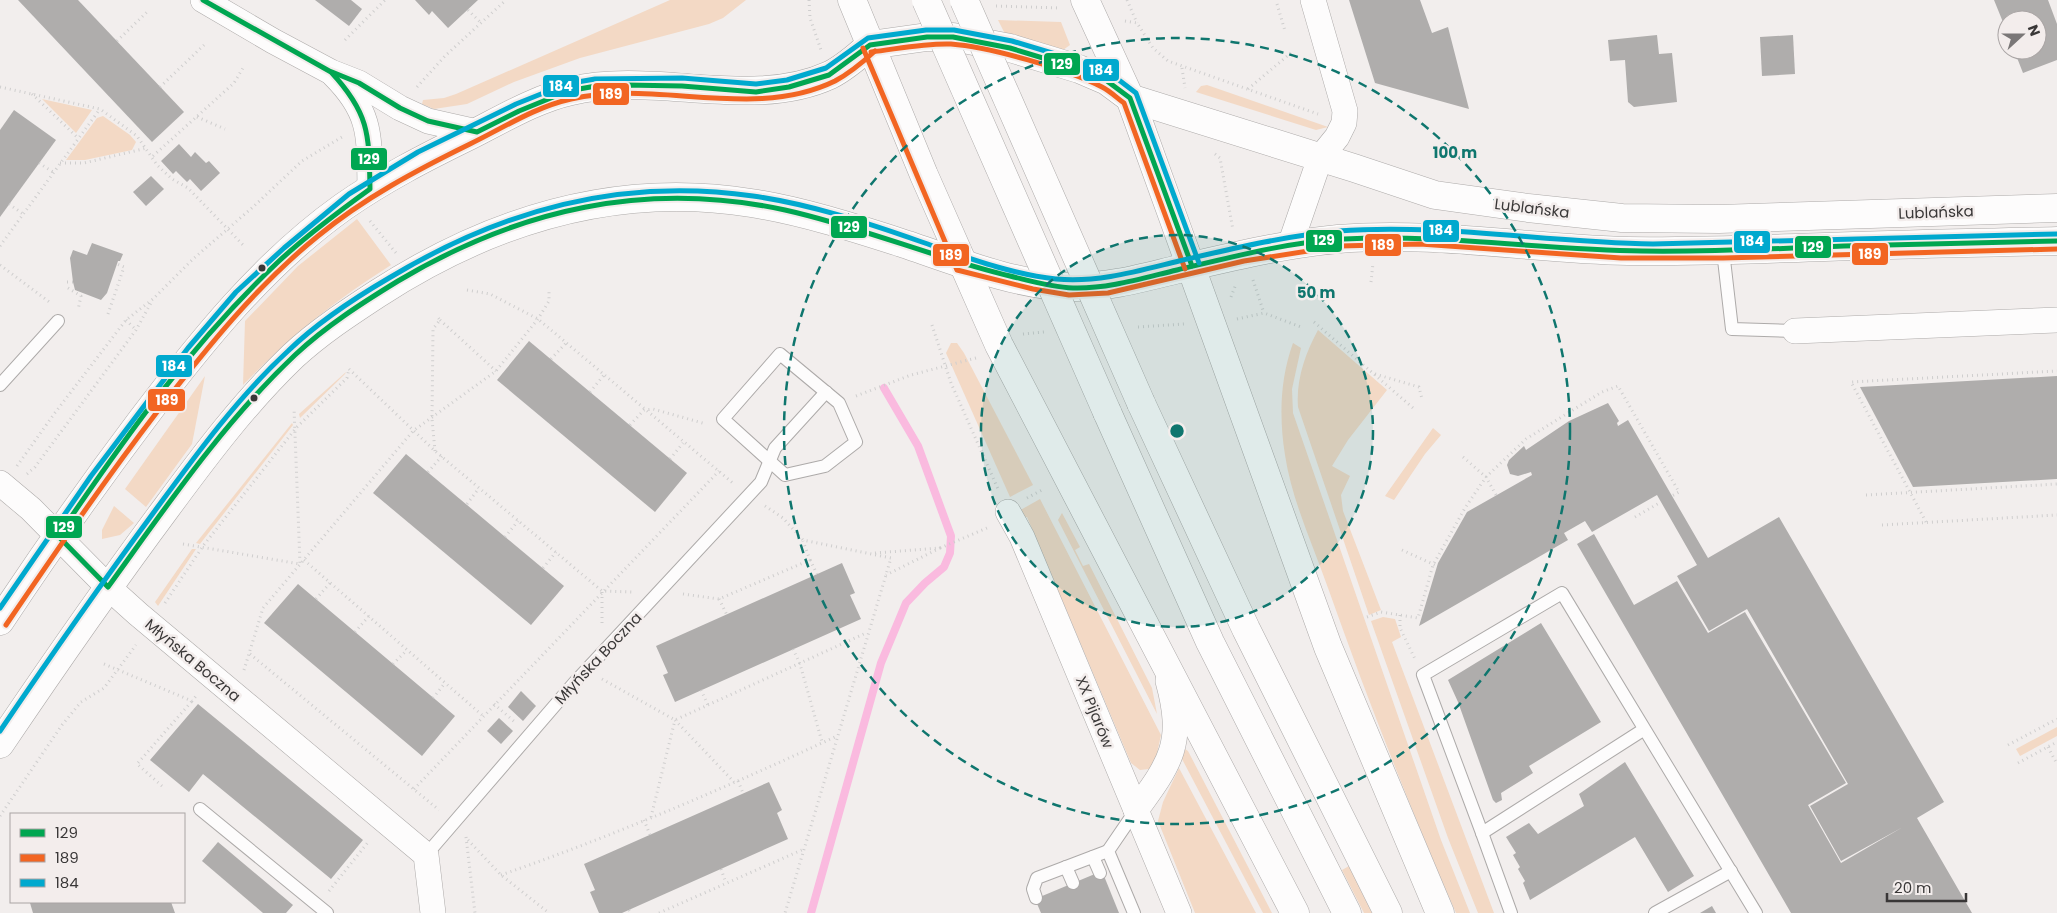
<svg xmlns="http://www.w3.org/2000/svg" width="2057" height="913" viewBox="0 0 2057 913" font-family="Poppins,sans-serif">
<rect width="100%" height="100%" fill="#f2eeed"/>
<g fill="#f3d9c5">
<polygon points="670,0 746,0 723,18 709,24 580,58 514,82 467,104 434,109 422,104 423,100 444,98 456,94"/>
<polygon points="998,20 1061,22 1070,45 1063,50 1005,34"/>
<polygon points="1207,85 1328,127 1316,130 1196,92 1201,86"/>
<polygon points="42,99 92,110 76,133"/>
<polygon points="103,116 130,135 136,142 132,150 85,160 66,160 97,118"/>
<path d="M357,219l34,46c-58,37 -100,71 -148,120l2,-64 53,-55z"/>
<path d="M1318,330l69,60 -39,50 -16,26 18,10 -9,19 2,16 38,99 -12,5 -71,-208c-2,-27 7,-53 20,-77z"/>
<polygon points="951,343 957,343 964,353 1033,485 1010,497 946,353"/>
<path d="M1293,343l8,5 -9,41 1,24 148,427 29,73h-14c-47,-107 -89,-215 -128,-325 -15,-43 -36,-87 -43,-133 -6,-38 -5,-76 8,-112z"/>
<polygon points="346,372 345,374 300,418 299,414"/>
<polygon points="205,376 192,444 146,507 125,489"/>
<polygon points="292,423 293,425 200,544 196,543"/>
<polygon points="1433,428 1441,435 1425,454 1394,500 1385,496"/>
<polygon points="1040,499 1161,735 1156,758 1149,769 1140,770 1131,763 1027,517 1021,519 1017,512"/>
<polygon points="114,506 134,523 120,535 102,539 102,530"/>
<polygon points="1062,513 1080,547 1075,550 1083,566 1089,564 1152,688 1157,714 1058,520"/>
<polygon points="192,549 196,549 158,606 155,602"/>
<polygon points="1383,617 1395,619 1401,637 1392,642 1494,913 1478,913 1448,838 1371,621"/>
<polygon points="2057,727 2057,736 2020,756 2016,749"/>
<polygon points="1185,749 1188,751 1272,913 1263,913 1182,759"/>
<polygon points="1179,768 1256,913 1195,913 1158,821 1163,802"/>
<polygon points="1349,866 1372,913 1364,913 1342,870"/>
</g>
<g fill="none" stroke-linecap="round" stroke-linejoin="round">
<polyline stroke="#fabadf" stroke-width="8" points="811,913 881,663 906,603 925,583 944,567 950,553 951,536 918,446 884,388"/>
</g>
<g fill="#afadac">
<polygon points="18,0 78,0 184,112 152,142"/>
<polygon points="315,0 351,0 362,9 349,26"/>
<polygon points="415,0 478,0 448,28 432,11 429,15"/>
<polygon points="1349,0 1420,0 1432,33 1448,27 1469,109 1375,83"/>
<polygon points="1994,0 2048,0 2057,24 2057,60 2023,73 2014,50 2037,50 2037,20 2007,20 2007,32"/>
<polygon points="1657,35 1659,54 1672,53 1677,102 1634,107 1628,102 1625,60 1610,61 1608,40"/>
<polygon points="1793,35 1795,74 1762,76 1760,37"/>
<polygon points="14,110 56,140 0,217 0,130"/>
<polygon points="179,144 191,157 195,152 206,163 209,161 220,173 201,191 190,179 187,182 176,171 173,174 161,161"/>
<polygon points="151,176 164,189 146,206 133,192"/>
<polygon points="92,243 123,254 120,261 118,261 107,293 101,300 75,290 73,282 70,258 73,250 87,255"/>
<polygon points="529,341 687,473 655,512 497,380"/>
<polygon points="2057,376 2057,479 1913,487 1860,387"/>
<polygon points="1608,403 1619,421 1617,423 1618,426 1628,420 1708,558 1779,517 1944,802 1917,818 1972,913 1791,913 1577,544 1594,534 1634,605 1677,581 1708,633 1745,612 1846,783 1808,805 1841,863 1903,827 1841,861 1810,806 1848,784 1747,609 1709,631 1677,576 1697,565 1657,495 1592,532 1585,521 1564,533 1568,540 1419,626 1438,563 1467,512 1532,475 1531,472 1518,476 1510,474 1507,465 1509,460 1524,446 1526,450 1569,421"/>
<polygon points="406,454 564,586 531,625 373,493"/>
<polygon points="842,563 855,593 850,595 861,619 675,702 663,675 668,673 656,646"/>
<polygon points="298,584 455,716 422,756 264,623"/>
<polygon points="1541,623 1601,722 1529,766 1533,773 1501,793 1502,800 1496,803 1493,800 1458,702 1448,680"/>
<polygon points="521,691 536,706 523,721 508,707"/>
<polygon points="198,704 363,840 331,879 203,774 189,792 150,760"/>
<polygon points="499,718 513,731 501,744 487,731"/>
<polygon points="1625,762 1694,876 1668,892 1635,837 1530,900 1523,883 1525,881 1518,869 1520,867 1513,855 1516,853 1506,837 1529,823 1538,834 1584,806 1579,794"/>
<polygon points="769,782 782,810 777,813 788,839 622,913 599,913 590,892 595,890 584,864"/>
<polygon points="218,842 293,905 286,913 263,913 202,861"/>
<polygon points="1102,871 1119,913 1041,913 1035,899"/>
<polygon points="34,902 171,902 175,913 33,913 30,903"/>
<polygon points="1712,906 1716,913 1700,913"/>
</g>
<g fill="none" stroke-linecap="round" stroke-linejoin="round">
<defs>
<g id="lane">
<polyline points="1723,251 1732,329 1795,331"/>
<polygon points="780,354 839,403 856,442 825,466 785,475 723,419"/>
<polyline points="0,385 58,321"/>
<polyline points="1643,730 1482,833 1423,675 1562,593 1756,913"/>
<polyline points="200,809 327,913"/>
<polyline points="1482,833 1511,913"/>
<polyline points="426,855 575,682 761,482 775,448 826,392"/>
<polyline points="1093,857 1100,873"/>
<polyline points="1066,867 1073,883"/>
<polyline points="1036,898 1033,889 1037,878 1108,851"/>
<polyline points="1134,913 1108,851 1136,810"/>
<polyline points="1655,913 1731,871"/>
</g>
<g id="street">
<polyline points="203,0 273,41 331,72 359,83 400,108 428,121 477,132"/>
<path d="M334,75c39,39 35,63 36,114"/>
<polyline points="1290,245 1320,158 1337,137 1344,123 1345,111 1313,0"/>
<polyline points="1795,331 2057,320"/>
<polyline points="0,483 31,509 108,587 138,614 426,855 433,913"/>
<polyline points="1008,512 1022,537 1179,913"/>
<path d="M1136,810c35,-48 49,-67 32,-129"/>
</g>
<g id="secondary">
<polyline points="852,0 924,175 999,345 1295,913"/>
<polyline points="1085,0 1130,98 1328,647 1440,913"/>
<polyline points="870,45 927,37 953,37 1010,48 1079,69 1107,81 1130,98 1354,168 1435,195 1528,208 1622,218 1719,219 2057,208"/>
<path d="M0,621c45,-68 92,-135 141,-200 59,-78 122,-157 202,-214 40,-28 83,-50 126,-71 32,-16 66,-37 102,-45 83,-20 181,20 259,-16 14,-7 28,-19 40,-30"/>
<path d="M0,744c54,-80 109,-159 167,-237 39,-53 78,-105 126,-151 26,-24 55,-43 84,-62 114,-74 238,-113 374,-91 52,8 107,26 157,42 49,17 117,43 168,42 35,0 69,-10 103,-18 52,-12 105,-25 159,-30 97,-8 193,10 290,12 66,1 131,-2 197,-4 77,-3 155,-4 232,-6"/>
</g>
<g id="primary">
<polyline points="1141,403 1246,629 1388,913"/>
<polyline points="1107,412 1210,642 1347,913"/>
</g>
</defs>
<use href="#lane" stroke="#adaaa9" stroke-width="14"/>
<use href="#street" stroke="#adaaa9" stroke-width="26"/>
<use href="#secondary" stroke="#adaaa9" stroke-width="29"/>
<use href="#primary" stroke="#adaaa9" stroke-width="29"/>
<g stroke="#cfcece" stroke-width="3" stroke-dasharray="1 4" stroke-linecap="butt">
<polyline points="809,0 810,18 821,50"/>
<polyline points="1127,0 1137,23"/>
<polyline points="1277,4 1285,31"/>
<polyline points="996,6 1060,8"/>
<polyline points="468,10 481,23"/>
<polyline points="1125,21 1137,23 1153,48 1168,61 1318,114"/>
<polyline points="345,40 385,0"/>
<polyline points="117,41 147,12"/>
<polyline points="1182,68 1185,88"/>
<polyline points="0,87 100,109 137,136 157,165 172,179 188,188 245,247"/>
<polyline points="160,87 204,45"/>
<polyline points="417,87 445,56 506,0"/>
<polyline points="1248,89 1292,52"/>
<polyline points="32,94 78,138"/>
<polyline points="197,117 225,129"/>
<polyline points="1215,154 1220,158 1233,230"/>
<polyline points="153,156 234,83 243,68"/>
<polyline points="39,163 53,172"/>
<polyline points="60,163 84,163 147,148"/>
<polyline points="9,204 23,214"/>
<polyline points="370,221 396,253"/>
<polyline points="0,246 100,109"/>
<polyline points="0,265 52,304"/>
<polyline points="1253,280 1264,313"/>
<polyline points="67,282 73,282"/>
<polyline points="1371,282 1373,263"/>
<polyline points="68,288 81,296 78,310"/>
<polyline points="467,290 490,294 538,319 734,484"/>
<polyline points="1231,297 1236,284"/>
<polyline points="108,314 124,267 117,264"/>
<polyline points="1237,319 1264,313 1301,327"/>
<polyline points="126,320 136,330"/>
<polyline points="440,320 496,371"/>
<polyline points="1314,322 1413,408"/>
<polyline points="932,325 951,383 998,489"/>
<polyline points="1138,327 1184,324"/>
<polyline points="1023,334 1044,332"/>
<polyline points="551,359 566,343"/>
<polyline points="349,369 435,451 602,591 632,592"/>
<polyline points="1375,374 1419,387 1422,399"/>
<polyline points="590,392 604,375"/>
<polyline points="856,396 911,375 976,358"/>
<polyline points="630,425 644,410 653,409 706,424"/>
<polyline points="435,451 432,419 433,329 440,320 436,315"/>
<polyline points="1463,457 1486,477 1496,495"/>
<polyline points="670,459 683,443"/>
<polyline points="17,466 54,414 126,320 153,299 193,259 253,207 302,161 342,137"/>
<polyline points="428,472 442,456"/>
<polyline points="27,474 35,467 136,330 152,301"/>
<polyline points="1866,495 2057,484"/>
<polyline points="1027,498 1042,490"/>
<polyline points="467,504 479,488"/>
<polyline points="765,506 783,518 803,540 891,558 785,913"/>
<polyline points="1635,517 1661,502"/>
<polyline points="1926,522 1851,382 2057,371"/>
<polyline points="1882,525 2057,515"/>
<polyline points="505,537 518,521"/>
<polyline points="183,544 300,564 294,408"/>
<polyline points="940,548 987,528"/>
<polyline points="1402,550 1437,566"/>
<polyline points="875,553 940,548 886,575"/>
<polyline points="304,560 482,715"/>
<polyline points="810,560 817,574"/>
<polyline points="543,568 556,552"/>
<polyline points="602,592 602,623"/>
<polyline points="683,594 719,599 810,560 803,541"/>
<polyline points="316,599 330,583"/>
<polyline points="719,599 727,615"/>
<polyline points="165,603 203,546 296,428 347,378 349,369"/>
<polyline points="1400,615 1400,628 1415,659"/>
<polyline points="1367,617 1381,612 1418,618 1433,565 1465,508 1486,477 1526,439 1602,392 1618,386 1679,492 1672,496"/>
<polyline points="355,632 369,616"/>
<polyline points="793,649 800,664 822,742"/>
<polyline points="250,654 439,810"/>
<polyline points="104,664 192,701 196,696"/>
<polyline points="393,664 407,650"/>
<polyline points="244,670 263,608 413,431 496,371 538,319 549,301 549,292"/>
<polyline points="602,679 675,720 866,633"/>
<polyline points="701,690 708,705"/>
<polyline points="433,698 445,683"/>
<polyline points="494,704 516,723"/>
<polyline points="2008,745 2057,719"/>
<polyline points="2048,747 2057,764"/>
<polyline points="2018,763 2057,742"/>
<polyline points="738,781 743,793"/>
<polyline points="162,786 137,764 192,701"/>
<polyline points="414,789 719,471"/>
<polyline points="0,816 62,725 81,702 104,688 136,645"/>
<polyline points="651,817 675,720 734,782"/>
<polyline points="644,820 650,835"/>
<polyline points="466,837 475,913"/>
<polyline points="468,840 501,875 549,913"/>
<polyline points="721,869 726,883"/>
<path d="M501,875c115,-40 226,-88 336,-139"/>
<polyline points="329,891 369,841"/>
<polyline points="629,910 631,913"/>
<polyline points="659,913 804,849"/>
</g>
<use href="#lane" stroke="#fdfcfc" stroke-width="12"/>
<use href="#street" stroke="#fdfcfc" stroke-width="25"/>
<use href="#secondary" stroke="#fdfcfc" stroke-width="28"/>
<use href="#primary" stroke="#fdfcfc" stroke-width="28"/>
<defs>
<g id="primary-bridge">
<polyline points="926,0 1107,412"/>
<polyline points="964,0 1141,403"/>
</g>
</defs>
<use href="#primary-bridge" stroke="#adaaa9" stroke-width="29" stroke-linecap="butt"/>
<use href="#primary-bridge" stroke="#fdfcfc" stroke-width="28"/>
<defs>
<g id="bus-1">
<path d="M203,0l128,72c39,42 38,63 39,117 -32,23 -63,46 -92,73 -86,81 -154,177 -220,274l50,51c58,-80 114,-163 187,-232 31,-29 67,-52 103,-74 121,-72 248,-101 387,-71 77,17 149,48 225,66 21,5 41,11 63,12 35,1 70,-10 104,-18 55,-13 111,-28 167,-31 100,-5 199,11 298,12 67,1 135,-2 202,-5 71,-2 142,-3 213,-5"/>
<polyline points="332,72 359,83 400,108 428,121 477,132 519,111 568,91 596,86 625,85 682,86 756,92 789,87 829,75 870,45 927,37 953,37 1010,48 1079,69 1107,81 1130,98 1192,266"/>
</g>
<g id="bus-2">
<polyline points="863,48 957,270 1033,289 1069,295 1108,293 1244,261 1340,246 1420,244 1621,258 1723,258 2057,249"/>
<path d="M871,52c26,-3 53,-9 80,-8 39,3 116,25 151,43 8,4 15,11 22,16l61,166"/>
<path d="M6,625c49,-72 98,-144 151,-213 49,-63 99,-126 161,-176 46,-38 99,-66 152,-92 33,-16 65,-37 101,-45 86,-20 182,22 264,-18 15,-8 28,-19 40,-30"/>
</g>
<g id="bus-3">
<polyline points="0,608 91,476 188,348 236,292 284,248 349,194 418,152 516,104 566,84 595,79 682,78 756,84 787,80 826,68 868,38 926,30 954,30 1012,41 1082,62 1111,74 1136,93 1199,263"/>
<path d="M0,731c50,-74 101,-147 154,-219 41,-56 83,-114 134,-161 30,-29 65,-52 101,-73 113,-68 231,-101 364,-82 56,8 112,26 166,45 44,15 90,33 137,38 42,4 82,-8 123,-18 52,-12 105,-25 159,-30 105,-8 210,12 315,13l404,-10"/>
</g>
</defs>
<use href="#bus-1" stroke="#f3edec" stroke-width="9"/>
<use href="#bus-2" stroke="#f3edec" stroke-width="9"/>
<use href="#bus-3" stroke="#f3edec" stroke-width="9"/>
<use href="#bus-1" stroke="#00a651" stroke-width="5"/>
<use href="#bus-2" stroke="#f26522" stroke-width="5"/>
<use href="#bus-3" stroke="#00a9ce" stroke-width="5"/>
</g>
<circle cx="1177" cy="431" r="196" fill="#0f766e" fill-opacity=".12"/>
<g fill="none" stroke="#0f766e" stroke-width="2.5" stroke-dasharray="9 6">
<circle cx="1177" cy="431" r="196"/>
<circle cx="1177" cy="431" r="393"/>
</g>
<g fill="#393737" stroke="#f3edec" stroke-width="2">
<circle cx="262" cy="268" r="4.5"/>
<circle cx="254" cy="398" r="4.5"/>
</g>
<g text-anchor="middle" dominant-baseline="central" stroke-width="5" stroke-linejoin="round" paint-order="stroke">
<g font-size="15" fill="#393737" stroke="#f3edec">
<text transform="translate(1532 208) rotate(7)">Lublańska</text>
<text transform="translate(1936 212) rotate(-2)">Lublańska</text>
<text transform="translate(598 658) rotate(-47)">Młyńska Boczna</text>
<text transform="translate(193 660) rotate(40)">Młyńska Boczna</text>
<text transform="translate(1095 712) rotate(68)">XX Pijarów</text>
</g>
</g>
<circle cx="1177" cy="431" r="8" fill="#0f766e" stroke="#f3edec" stroke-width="2.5"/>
<g font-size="15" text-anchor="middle" font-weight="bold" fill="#0f766e" stroke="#f3edec" stroke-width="5" stroke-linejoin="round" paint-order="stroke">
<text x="1455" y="158">100 m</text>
<text x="1316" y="298">50 m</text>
</g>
<g stroke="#f3edec" stroke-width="2">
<rect x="1043" y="52" width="38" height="24" rx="5" fill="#00a651"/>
<rect x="1082" y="58" width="38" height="24" rx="5" fill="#00a9ce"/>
<rect x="542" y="74" width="38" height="24" rx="5" fill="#00a9ce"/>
<rect x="592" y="82" width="38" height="24" rx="5" fill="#f26522"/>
<rect x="350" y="147" width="38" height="24" rx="5" fill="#00a651"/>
<rect x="830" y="215" width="38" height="24" rx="5" fill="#00a651"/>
<rect x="1422" y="219" width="38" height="24" rx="5" fill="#00a9ce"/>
<rect x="1305" y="229" width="38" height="24" rx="5" fill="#00a651"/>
<rect x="1733" y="230" width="38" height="24" rx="5" fill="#00a9ce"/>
<rect x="1364" y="233" width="38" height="24" rx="5" fill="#f26522"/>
<rect x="1794" y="235" width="38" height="24" rx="5" fill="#00a651"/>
<rect x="1851" y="242" width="38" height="24" rx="5" fill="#f26522"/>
<rect x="932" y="243" width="38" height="24" rx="5" fill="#f26522"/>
<rect x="155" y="354" width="38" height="24" rx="5" fill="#00a9ce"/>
<rect x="147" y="388" width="39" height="24" rx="5" fill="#f26522"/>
<rect x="45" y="515" width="38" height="24" rx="5" fill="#00a651"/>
</g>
<g font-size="14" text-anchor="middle" font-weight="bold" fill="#fff">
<text x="1062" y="69">129</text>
<text x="1101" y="75">184</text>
<text x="561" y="91">184</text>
<text x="611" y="99">189</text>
<text x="369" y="164">129</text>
<text x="849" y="232">129</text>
<text x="1441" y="235">184</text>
<text x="1324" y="245">129</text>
<text x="1752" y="246">184</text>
<text x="1383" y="250">189</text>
<text x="1813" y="252">129</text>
<text x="1870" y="259">189</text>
<text x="951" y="260">189</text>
<text x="174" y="371">184</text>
<text x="167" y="405">189</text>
<text x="64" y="532">129</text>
</g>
<rect x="10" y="813" width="175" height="90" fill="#f3edec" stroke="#a9a4a4"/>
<rect x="20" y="829" width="25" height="8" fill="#00a651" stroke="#a9a4a4"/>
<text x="55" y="838" font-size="15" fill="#393737">129</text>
<rect x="20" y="854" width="25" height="8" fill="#f26522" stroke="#a9a4a4"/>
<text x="55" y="863" font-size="15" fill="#393737">189</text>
<rect x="20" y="879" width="25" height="8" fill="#00a9ce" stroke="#a9a4a4"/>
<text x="55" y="888" font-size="15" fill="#393737">184</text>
<g transform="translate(2022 35) rotate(69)"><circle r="24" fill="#f3edec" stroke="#a9a4a4"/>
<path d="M0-4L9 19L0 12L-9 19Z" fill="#7a7777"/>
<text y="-8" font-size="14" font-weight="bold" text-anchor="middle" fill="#393737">N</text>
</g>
<path d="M1887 893v8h79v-8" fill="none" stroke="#393737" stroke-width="2.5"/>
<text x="1894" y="893" font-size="15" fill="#393737" stroke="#f3edec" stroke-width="4" paint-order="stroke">20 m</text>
</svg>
